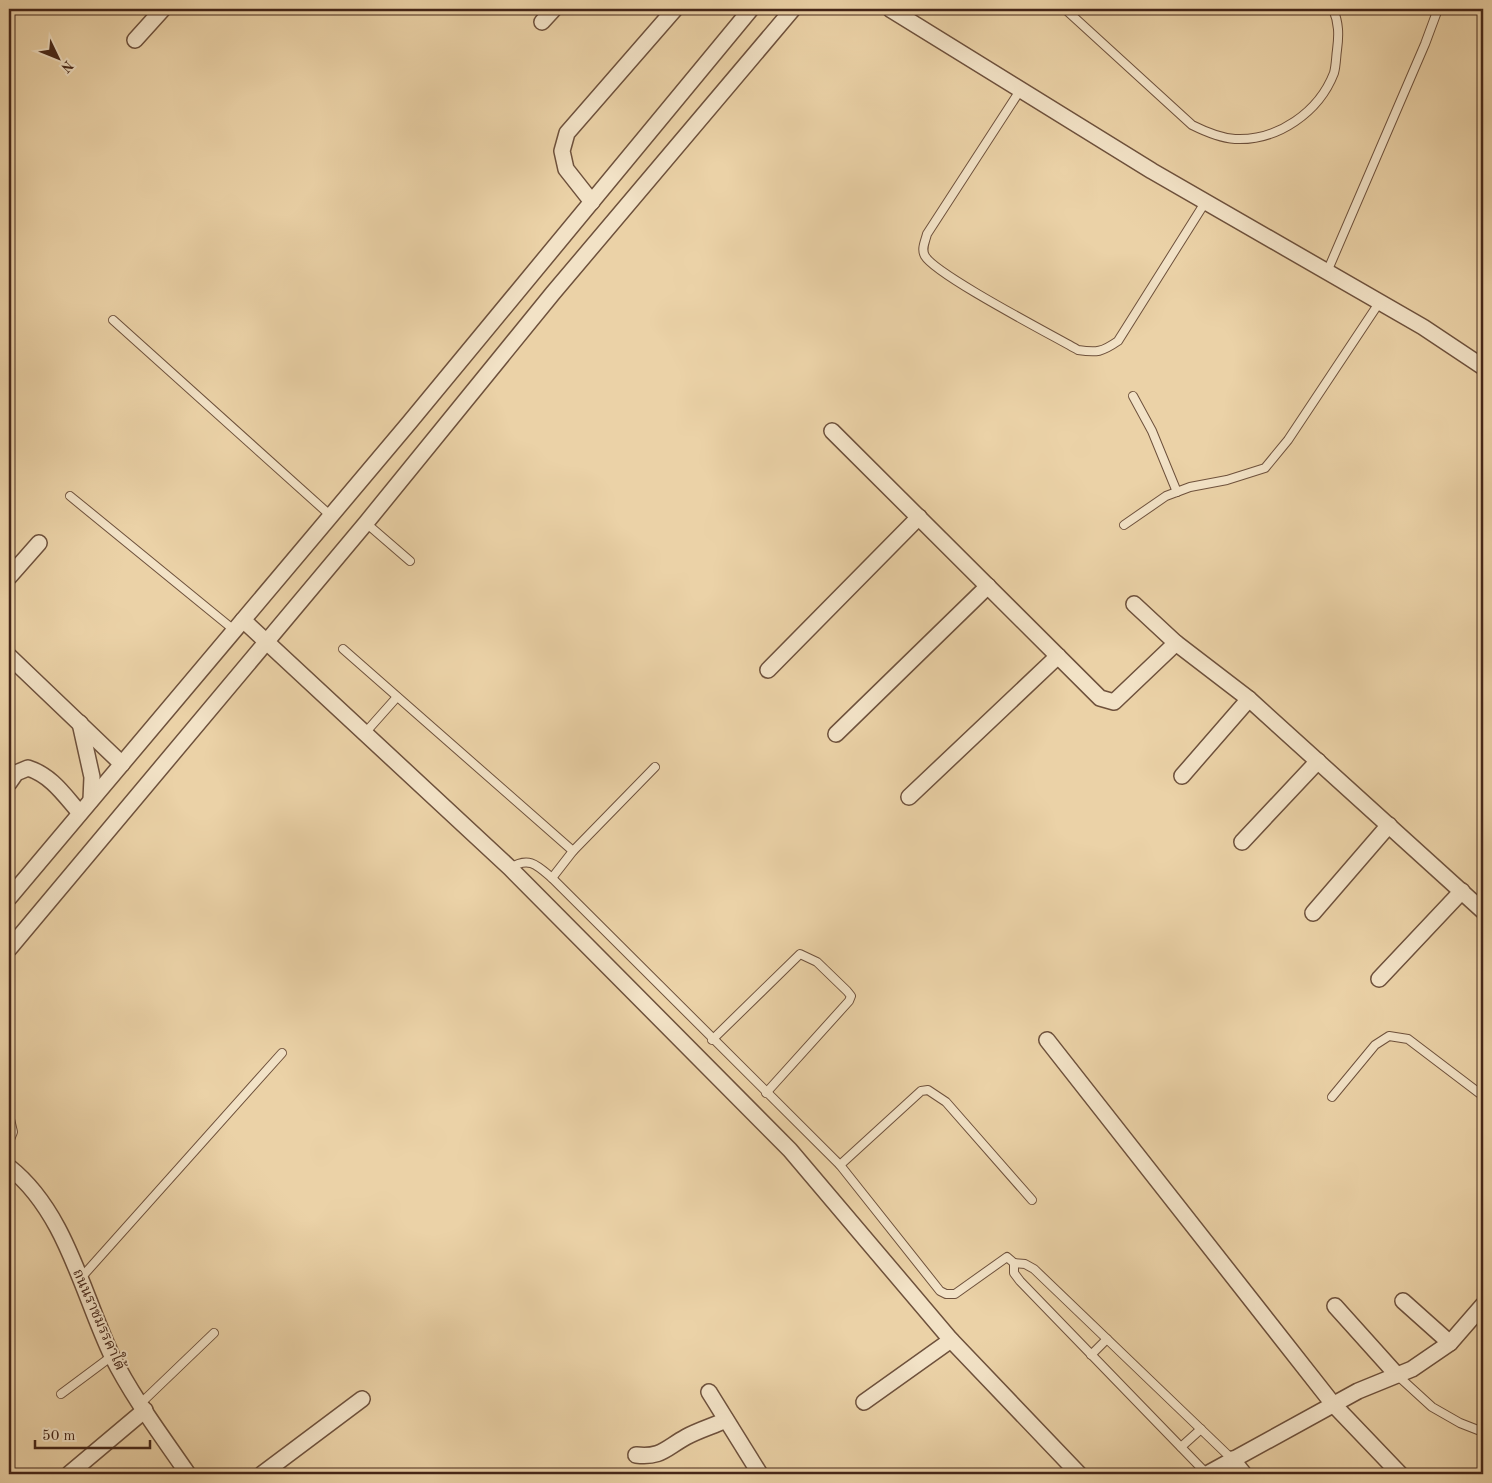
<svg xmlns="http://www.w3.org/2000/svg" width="1492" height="1483" viewBox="0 0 1492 1483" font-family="'Old Standard TT','Noto Serif Thai',serif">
<rect width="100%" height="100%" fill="#ebd2a7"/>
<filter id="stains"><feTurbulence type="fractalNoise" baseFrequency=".004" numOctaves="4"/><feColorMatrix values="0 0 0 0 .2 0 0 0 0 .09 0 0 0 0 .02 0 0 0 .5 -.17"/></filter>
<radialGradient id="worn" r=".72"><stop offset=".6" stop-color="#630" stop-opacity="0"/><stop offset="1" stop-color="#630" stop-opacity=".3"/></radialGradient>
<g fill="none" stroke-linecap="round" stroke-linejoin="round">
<defs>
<g id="service">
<path d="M1065,9l127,116c14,7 28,13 43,14 43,2 84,-27 99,-66 2,-7 2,-16 3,-23 2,-15 2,-27 -4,-41"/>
<path d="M1021,89l-94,145c-2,8 -6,15 -2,22 11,19 127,79 153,94 19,3 24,2 40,-9l88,-140"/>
<polyline points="1327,272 1425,44 1438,9"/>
<polyline points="113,320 331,516"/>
<polyline points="1133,396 1152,431 1177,492"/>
<polyline points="70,496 234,630"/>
<polyline points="366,523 410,561"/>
<polyline points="1124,525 1166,496 1190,487 1227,480 1265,468 1288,440 1379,303"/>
<polyline points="343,649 573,851 552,878"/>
<polyline points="365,733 397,697"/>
<polyline points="573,851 655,767"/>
<path d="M510,868c19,-12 27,-3 42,10l288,287 81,-74 7,-1 18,12 86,98"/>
<polyline points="712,1040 800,954 817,962 847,991 851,996 849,1001 766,1093"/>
<polyline points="1332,1097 1375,1045 1389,1036 1408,1039 1483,1096"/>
<polyline points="9,1115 13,1132 9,1142"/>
<polyline points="840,1165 940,1291 946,1294 955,1294 1007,1257 1014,1263 1025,1264 1034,1269 1232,1459"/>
<polyline points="1014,1263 1014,1273 1020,1281 1207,1474"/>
<polyline points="80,1279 282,1053"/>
<polyline points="1091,1355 1107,1339"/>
<polyline points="1397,1375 1432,1407 1460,1423 1483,1432"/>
<polyline points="61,1394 112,1356"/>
<polyline points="140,1404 214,1333"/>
<polyline points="1181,1447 1201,1429"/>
</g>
<g id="minor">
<polyline points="890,9 1152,171 1423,327 1483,367"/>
<polyline points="542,22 554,9"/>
<polyline points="135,40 163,9"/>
<polyline points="592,202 566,169 562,151 567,133 675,9"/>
<polyline points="832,431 1100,698 1114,702 1176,643 1249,699 1483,911"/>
<polyline points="9,577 39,543"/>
<polyline points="1134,604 1176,643"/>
<polyline points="243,620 510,868 790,1150 951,1340 1079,1474"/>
<polyline points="9,656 122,764"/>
<polyline points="768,670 919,517"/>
<polyline points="80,723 92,777 91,800"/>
<polyline points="836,734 988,586"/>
<polyline points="1182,776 1249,699"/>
<path d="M9,783l7,-10 12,-5c24,8 36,27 52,45"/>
<polyline points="909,797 1058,656"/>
<polyline points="1242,842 1318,761"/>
<polyline points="9,898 409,423 751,9"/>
<polyline points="1313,913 1389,825"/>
<polyline points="9,949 366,523 553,293 793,9"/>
<polyline points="1379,979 1462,891"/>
<polyline points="1047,1040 1333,1404 1400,1474"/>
<path d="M9,1167c57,45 73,126 103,189 21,42 50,80 76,118"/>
<polyline points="1403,1301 1450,1343"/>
<polyline points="1335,1306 1397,1375"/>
<polyline points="709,1392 760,1474"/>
<polyline points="864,1402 951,1340"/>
<path d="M636,1455c25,3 30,-7 50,-18 13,-7 27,-11 40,-17"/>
<polyline points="1232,1459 1244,1474"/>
<polyline points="69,1474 145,1410"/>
<polyline points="262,1474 362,1399"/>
<polyline points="1207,1474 1358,1391 1412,1369 1450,1343 1483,1305"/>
</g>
</defs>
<use href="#service" stroke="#6e513c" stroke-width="10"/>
<use href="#minor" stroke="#6e513c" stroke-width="18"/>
<use href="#service" stroke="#f2e2c6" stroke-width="8"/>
<use href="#minor" stroke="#f2e2c6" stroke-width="15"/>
</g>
<g text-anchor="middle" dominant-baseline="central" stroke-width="4" stroke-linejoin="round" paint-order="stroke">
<g font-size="15" fill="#452618" stroke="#f2e2c6">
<text transform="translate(98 1320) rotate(66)">ถนนราชมรรคาใต้</text>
</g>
</g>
<rect width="1492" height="1483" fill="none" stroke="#ebd2a7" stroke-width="30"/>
<rect x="10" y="10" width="1472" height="1463" fill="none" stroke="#452618" stroke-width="2.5"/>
<rect x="15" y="15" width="1462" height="1453" fill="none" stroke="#452618"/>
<g transform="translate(58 58) rotate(133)" stroke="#f2e2c6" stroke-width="4" paint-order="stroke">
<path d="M0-4L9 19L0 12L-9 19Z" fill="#452618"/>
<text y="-8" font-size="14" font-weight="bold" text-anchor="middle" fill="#452618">N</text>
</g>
<path d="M35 1440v8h115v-8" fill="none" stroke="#452618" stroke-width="2.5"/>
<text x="42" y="1440" font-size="15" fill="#452618" stroke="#f2e2c6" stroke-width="4" paint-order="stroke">50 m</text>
<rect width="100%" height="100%" filter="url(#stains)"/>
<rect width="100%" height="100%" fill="url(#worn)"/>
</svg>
